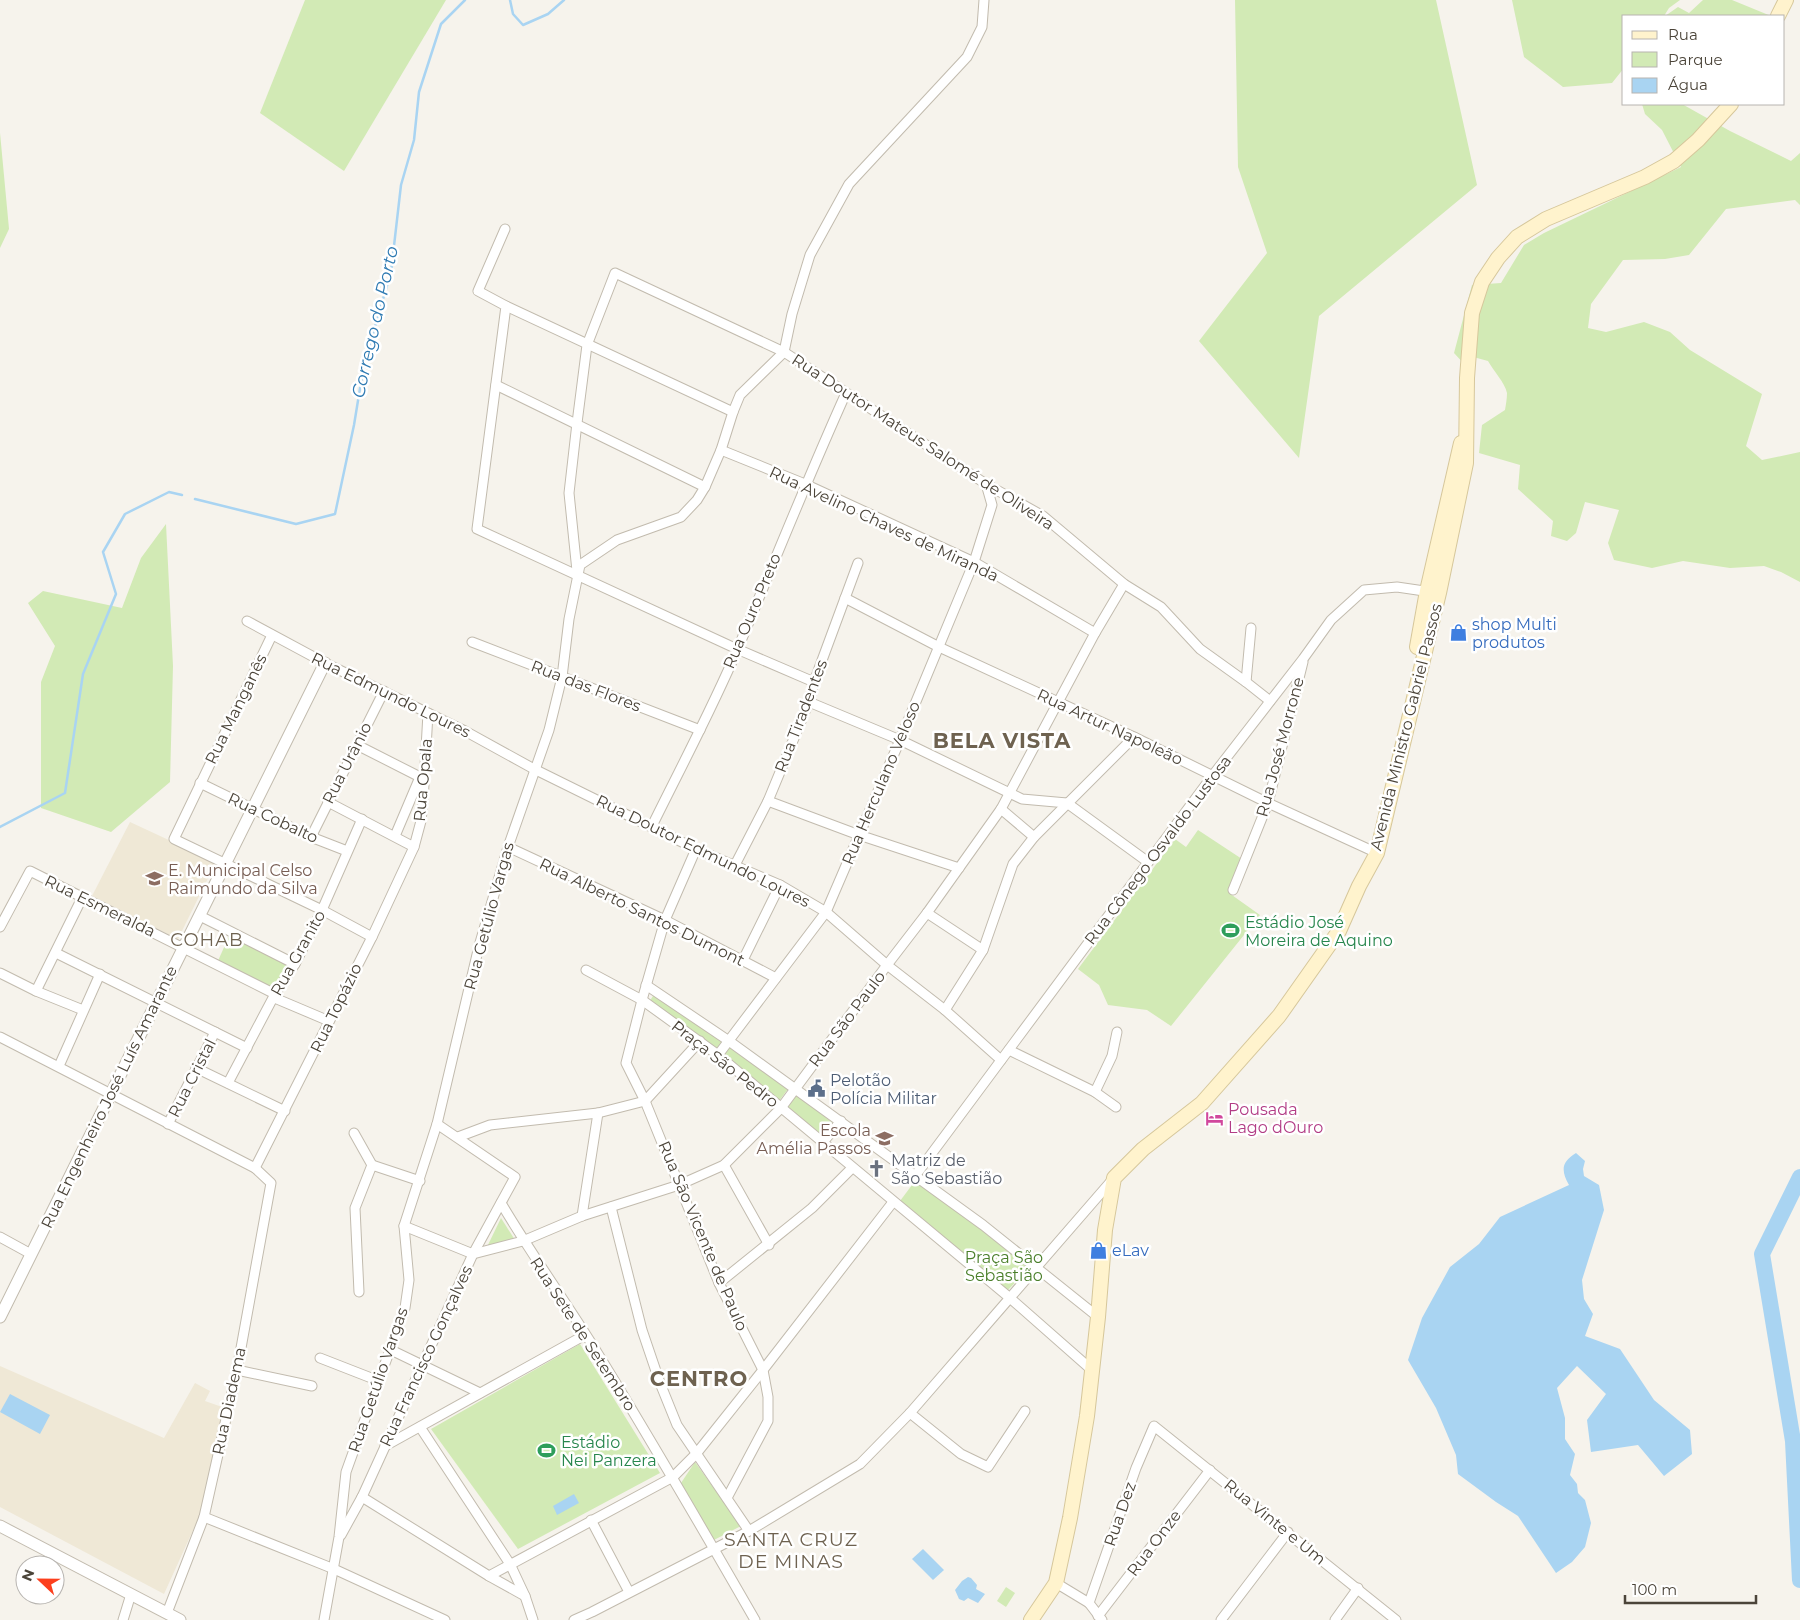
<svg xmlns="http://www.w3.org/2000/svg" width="1800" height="1620" viewBox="0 0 1800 1620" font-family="Montserrat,sans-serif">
<rect width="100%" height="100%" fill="#f6f3ec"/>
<g fill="#efe8d6">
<polygon points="130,822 216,862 178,939 92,896"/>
<polygon points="0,1366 164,1438 195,1383 210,1391 205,1401 225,1408 199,1517 164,1594 0,1507"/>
</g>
<g fill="#d2eab5">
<polygon points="305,0 446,0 344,171 260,113"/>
<polygon points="1235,0 1436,0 1477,185 1319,316 1299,458 1199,341 1267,253 1238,167"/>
<polygon points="1512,0 1680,0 1669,8 1664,16 1624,16 1624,68 1612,83 1563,87 1524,57"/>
<polygon points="1703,0 1732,0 1771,16 1665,16 1678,7 1689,13"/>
<path d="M1642,104h40l48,27 61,30 9,-8v52l-5,-5 -69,9 -37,46 -24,4 -42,1 -32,44 -3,24 18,4 38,-10 26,10 20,18 72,44 -16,52 16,14 38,-8v130l-19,-10 -17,-6 -34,2 -47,-7 -31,7 -38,-8 -6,-17 11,-33 -34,-8 -9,31 -9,8 -16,-5 2,-15 -35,-32 2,-24 -41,-12 3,-28 23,-15c1,-6 2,-12 2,-17 -2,-10 -14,-23 -19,-32l-22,-6v11l-12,-13 18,-68 29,-2 23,-38 20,-12 137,-66 -19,-37 -17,-16z"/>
<polygon points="0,133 9,229 0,248"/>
<polygon points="166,524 173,666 170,782 111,832 41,808 41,682 55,646 28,603 43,591 122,608 141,558"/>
<polygon points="1198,830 1242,859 1229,893 1260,915 1171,1026 1147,1010 1108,1005 1099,985 1078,969 1175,839 1186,847"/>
<polygon points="230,934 288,962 274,990 217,963"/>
<polygon points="655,993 724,1042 717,1052 649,1002"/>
<polygon points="731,1045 788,1089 779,1101 722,1057"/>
<polygon points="796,1094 834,1124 822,1137 787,1107"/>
<polygon points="915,1181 1031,1266 1007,1291 900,1201"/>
<polygon points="501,1218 515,1240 486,1249"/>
<polygon points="580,1344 660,1473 518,1549 431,1429"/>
<polygon points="695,1462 741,1526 712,1541 681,1483"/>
<polygon points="1006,1587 1015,1593 1006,1607 997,1601"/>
</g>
<g fill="#a9d4f2">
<path d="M1576,1153l9,8 -2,8 1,7 15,9 5,25 -22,70 2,19 9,15 -8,22 35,13 34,51 36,30 2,24 -28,22 -26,-31 -47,7 -4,-32 19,-26 -29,-28 -20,22 8,30v21l10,15 -5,21 7,9 1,9 7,7 6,23 -6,24 -13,15 -16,11 -38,-57 -22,-14 -38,-28 -2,-19 -20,-47 -28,-48 14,-42 28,-51 29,-23 21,-27 69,-32c-8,-14 -8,-23 7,-32z"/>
<polygon points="10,1394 50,1415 40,1434 0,1412"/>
<polygon points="574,1494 579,1503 557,1515 553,1506"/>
<polygon points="923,1549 944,1570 933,1580 912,1559"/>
<polygon points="968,1577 971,1578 977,1585 976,1589 985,1594 978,1603 968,1598 964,1601 959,1599 955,1590 962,1581"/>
</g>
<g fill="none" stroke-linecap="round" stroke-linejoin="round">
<g stroke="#a9d4f2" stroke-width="2.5">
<polyline points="510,0 513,14 523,25 548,14 564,0"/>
<polyline points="195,499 296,524 335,514 354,425 364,364 391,272 401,185 414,140 419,92 441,24 465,0"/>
<polyline points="0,827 65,793 83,674 116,594 103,552 125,514 169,492 182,495"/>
</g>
<polyline stroke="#a9d4f2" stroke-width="16" points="1800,1177 1762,1254 1793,1441 1800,1580"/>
<defs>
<g id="minor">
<polyline points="505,229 478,291 506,306 477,529 737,649 814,682"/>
<polyline points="506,306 733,412"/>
<polyline points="784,352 792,314 810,255 849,184 967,57 982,27 984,0"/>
<polyline points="496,385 705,487"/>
<polyline points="721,450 805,484 974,562 1095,633"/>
<polyline points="577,571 569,493 577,423 587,345 615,273 784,352 986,484 1043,516 1124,584 1161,607 1200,649 1246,682 1270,701"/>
<polyline points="845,598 939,647 1134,737 1268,803 1377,853"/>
<polyline points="247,621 325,663 465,731 534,769 696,849 780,885 826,912 887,965 945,1010 1001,1060"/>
<polyline points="272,635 174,839 322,910 372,937"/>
<polyline points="472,642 700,730"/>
<polyline points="1246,682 1251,628"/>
<polyline points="809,702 900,740 1022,799 1067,803 1148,862"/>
<polyline points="357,745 424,779"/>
<polyline points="200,783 311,837 347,851"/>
<polyline points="768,801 859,835 959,868"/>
<polyline points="328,802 414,847"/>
<polyline points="1001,809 1034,837"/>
<path d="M652,826c29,-59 60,-117 86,-178 36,-85 70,-171 108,-255"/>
<polyline points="395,836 420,777"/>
<polyline points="311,837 384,691"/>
<polyline points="508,847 665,920 776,978"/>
<polyline points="696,849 665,920 642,1000 626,1063 645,1101 719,1283 763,1370 768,1397 768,1421 727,1498"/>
<polyline points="735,865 768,801 809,702 814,682 858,563"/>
<polyline points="1233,890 1268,803 1303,662"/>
<polyline points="927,913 983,950"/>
<polyline points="200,916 295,964"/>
<polyline points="0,927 30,871 275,994 277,999 329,1021"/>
<polyline points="56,953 247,1048"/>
<polyline points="743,960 780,885"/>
<polyline points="586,970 642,1000 718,1055 1010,1298 1093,1371"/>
<polyline points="0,973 36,991 83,1010"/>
<polyline points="646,985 729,1041 983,1225 1098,1317"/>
<polyline points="36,991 82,898"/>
<polyline points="945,1010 983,950 1013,864 1034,837 1134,737"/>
<polyline points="0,1037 255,1168 271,1183 237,1370 204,1517 167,1613"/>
<polyline points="1009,1050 1095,1092 1116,1107"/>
<polyline points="718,1055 826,912 900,740 974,562 992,505 986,484"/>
<polyline points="59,1066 100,974"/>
<polyline points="196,1068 285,1111"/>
<polyline points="228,1083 275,994 295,964 322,910 362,819"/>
<polyline points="1095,1092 1112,1056 1117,1032"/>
<polyline points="168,1124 215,1032"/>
<polyline points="354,1133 372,1165"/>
<polyline points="458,1137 490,1125 598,1113 645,1101 700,1041"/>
<polyline points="823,1142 841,1121"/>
<polyline points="724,1165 769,1245"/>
<polyline points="255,1168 372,937 414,847 421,821 423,802 428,713"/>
<polyline points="915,1176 1213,775 1303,659 1331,620 1364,590 1397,587 1431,592"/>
<path d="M501,1203c29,49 62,95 92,143 56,90 109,182 162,274"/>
<polyline points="611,1207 642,1330 660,1383 677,1425 749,1531"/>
<polyline points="582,1216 598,1113"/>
<polyline points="404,1226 473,1254 523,1241 582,1216 679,1185 724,1165 781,1108 887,965 927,913 1001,809 1095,633 1124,584"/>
<polyline points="0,1237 31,1254"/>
<polyline points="719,1283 812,1208 852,1168"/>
<polyline points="359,1292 355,1208 372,1165 420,1181"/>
<polyline points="391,1350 480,1393"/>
<polyline points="320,1358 379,1381"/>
<polyline points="237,1370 312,1386"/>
<polyline points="910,1413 961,1454 988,1467 1025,1411"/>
<polyline points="420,1427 510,1564 525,1596 533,1620"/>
<polyline points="385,1446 585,1335"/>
<polyline points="362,1497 489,1576 525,1596"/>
<polyline points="204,1517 334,1569 445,1620"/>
<polyline points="591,1520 629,1592"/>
<polyline points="341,1535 362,1497 473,1254 515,1177 437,1124"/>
<polyline points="489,1576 673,1477 696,1454 763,1370 893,1202"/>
<polyline points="1056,1583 1089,1603 1102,1620"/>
<polyline points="1089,1603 1136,1468 1154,1426 1396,1620"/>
<polyline points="1098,1616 1210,1470"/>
<polyline points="123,1620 131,1594"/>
<polyline points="324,1620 339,1537 346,1472 405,1308 409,1280 404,1226 437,1124 479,946 508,847 549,730 562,677 569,619 580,565 617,540 681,517 697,500 705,487 721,450 733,412 740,395 784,352"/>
<polyline points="574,1620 592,1612 749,1531 860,1464 910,1413 1113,1179"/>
<polyline points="1221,1620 1288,1532"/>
<polyline points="1335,1620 1358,1588"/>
</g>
<g id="tertiary">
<polyline points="0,1317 325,663"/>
<polyline points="0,1526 180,1620"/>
</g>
<g id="secondary">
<polyline points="1778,16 1786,0"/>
<polyline points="1417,647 1427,591 1461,443"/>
<polyline points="1031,1620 1056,1583 1070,1518 1087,1416 1098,1317 1105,1230 1114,1178 1143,1149 1202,1103 1279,1016 1339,931 1359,886 1377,853 1439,593 1466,463 1467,378 1472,313 1482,282 1498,258 1517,237 1546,219 1645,177 1674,161 1698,140 1731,104"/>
</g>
</defs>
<use href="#minor" stroke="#c2bbae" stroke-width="11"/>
<use href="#tertiary" stroke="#c2bbae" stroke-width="13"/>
<use href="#secondary" stroke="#d6c79b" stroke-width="16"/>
<use href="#minor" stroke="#fff" stroke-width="9"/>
<use href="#tertiary" stroke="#fff" stroke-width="11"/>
<use href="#secondary" stroke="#fff3cd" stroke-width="14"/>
</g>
<defs>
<symbol id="shop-bare" viewBox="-9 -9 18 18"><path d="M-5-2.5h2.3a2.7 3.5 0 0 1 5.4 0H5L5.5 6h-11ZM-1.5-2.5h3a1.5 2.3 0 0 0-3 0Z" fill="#3f7fe0" stroke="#fff" stroke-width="2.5" paint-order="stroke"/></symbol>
<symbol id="school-bare" viewBox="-9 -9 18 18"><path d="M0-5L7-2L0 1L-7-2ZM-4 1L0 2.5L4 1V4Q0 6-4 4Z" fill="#8d6e63" stroke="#fff" stroke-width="2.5" paint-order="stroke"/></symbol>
<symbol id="stadium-bare" viewBox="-9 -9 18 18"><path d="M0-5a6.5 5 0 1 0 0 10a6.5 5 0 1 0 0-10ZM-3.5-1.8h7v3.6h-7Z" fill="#2e9e5b" stroke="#fff" stroke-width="2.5" paint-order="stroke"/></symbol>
<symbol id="civic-bare" viewBox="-9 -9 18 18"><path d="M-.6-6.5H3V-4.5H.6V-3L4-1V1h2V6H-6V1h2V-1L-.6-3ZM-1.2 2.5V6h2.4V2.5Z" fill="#5c6f8a" stroke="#fff" stroke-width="2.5" paint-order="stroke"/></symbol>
<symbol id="hotel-bare" viewBox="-9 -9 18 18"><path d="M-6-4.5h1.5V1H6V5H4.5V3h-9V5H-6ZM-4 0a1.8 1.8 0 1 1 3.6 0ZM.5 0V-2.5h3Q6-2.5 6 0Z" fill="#d1479c" stroke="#fff" stroke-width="2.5" paint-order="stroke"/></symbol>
<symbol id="church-bare" viewBox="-9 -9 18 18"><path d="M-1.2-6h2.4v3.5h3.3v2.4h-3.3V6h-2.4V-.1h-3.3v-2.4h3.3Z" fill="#6b7280" stroke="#fff" stroke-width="2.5" paint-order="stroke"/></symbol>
</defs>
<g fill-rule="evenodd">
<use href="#shop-bare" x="1446" y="620" width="25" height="25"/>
<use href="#school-bare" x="142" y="866" width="25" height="25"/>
<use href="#stadium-bare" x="1218" y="918" width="25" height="25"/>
<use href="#civic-bare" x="804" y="1076" width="25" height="25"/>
<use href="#hotel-bare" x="1202" y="1106" width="25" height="25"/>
<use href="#school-bare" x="872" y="1126" width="25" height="25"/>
<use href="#church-bare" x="864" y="1156" width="25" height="25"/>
<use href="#shop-bare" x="1086" y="1238" width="25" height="25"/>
<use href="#stadium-bare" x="534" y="1438" width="25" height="25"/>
</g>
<g text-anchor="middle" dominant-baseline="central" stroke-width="5" stroke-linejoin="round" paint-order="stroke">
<g font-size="16" fill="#4b4439" stroke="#fff">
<text transform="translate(923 442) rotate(33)">Rua Doutor Mateus Salomé de Oliveira</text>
<text transform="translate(884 524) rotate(25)">Rua Avelino Chaves de Miranda</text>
<text transform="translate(752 611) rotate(-67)">Rua Ouro Preto</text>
<text transform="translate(586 686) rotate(21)">Rua das Flores</text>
<text transform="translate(391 695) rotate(26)">Rua Edmundo Loures</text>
<text transform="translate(236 709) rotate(-64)">Rua Manganês</text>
<text transform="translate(801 716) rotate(-69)">Rua Tiradentes</text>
<text transform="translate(1110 727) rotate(25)">Rua Artur Napoleão</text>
<text transform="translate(1406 727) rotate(-76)">Avenida Ministro Gabriel Passos</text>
<text transform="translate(1280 747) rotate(-75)">Rua José Morrone</text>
<text transform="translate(347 763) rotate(-63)">Rua Urânio</text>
<text transform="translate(423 780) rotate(-85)">Rua Opala</text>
<text transform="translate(881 783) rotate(-67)">Rua Herculano Veloso</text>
<text transform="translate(273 818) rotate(25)">Rua Cobalto</text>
<text transform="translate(1158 850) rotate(-53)">Rua Cônego Osvaldo Lustosa</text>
<text transform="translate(703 851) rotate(26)">Rua Doutor Edmundo Loures</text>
<text transform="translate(100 906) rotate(26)">Rua Esmeralda</text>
<text transform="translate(642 912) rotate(26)">Rua Alberto Santos Dumont</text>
<text transform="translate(489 916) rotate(-75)">Rua Getúlio Vargas</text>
<text transform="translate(298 953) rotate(-61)">Rua Granito</text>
<text transform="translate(336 1008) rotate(-64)">Rua Topázio</text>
<text transform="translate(847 1019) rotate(-53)">Rua São Paulo</text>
<text transform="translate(725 1064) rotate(38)">Praça São Pedro</text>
<text transform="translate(192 1078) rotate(-63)">Rua Cristal</text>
<text transform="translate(109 1097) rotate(-64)">Rua Engenheiro José Luís Amarante</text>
<text transform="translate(703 1236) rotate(67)">Rua São Vicente de Paulo</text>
<text transform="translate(583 1334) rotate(57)">Rua Sete de Setembro</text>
<text transform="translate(426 1356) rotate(-65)">Rua Francisco Gonçalves</text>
<text transform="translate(378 1380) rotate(-71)">Rua Getúlio Vargas</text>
<text transform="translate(229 1401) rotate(-78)">Rua Diadema</text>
<text transform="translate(1120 1514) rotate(-71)">Rua Dez</text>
<text transform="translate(1275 1522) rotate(39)">Rua Vinte e Um</text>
<text transform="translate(1154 1543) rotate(-53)">Rua Onze</text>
</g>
<g font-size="16" fill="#366cbe" stroke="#fff" text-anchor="start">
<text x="1472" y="624">shop Multi<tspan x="1472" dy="18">produtos</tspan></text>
<text x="1112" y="1250">eLav</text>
</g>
<g font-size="16" fill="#785e54" stroke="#fff" text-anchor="start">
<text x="168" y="870">E. Municipal Celso<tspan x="168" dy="18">Raimundo da Silva</tspan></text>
<text x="871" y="1130" text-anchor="end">Escola<tspan x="871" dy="18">Amélia Passos</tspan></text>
</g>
<g font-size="16" fill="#27864d" stroke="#fff" text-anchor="start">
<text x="1245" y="922">Estádio José<tspan x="1245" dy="18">Moreira de Aquino</tspan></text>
<text x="561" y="1442">Estádio<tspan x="561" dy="18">Nei Panzera</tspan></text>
</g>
<g font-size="16" fill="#4e5e75" stroke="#fff" text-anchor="start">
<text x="830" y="1080">Pelotão<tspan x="830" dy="18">Polícia Militar</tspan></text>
</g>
<g font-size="16" fill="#b23c85" stroke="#fff" text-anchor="start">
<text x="1228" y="1109">Pousada<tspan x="1228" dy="18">Lago dOuro</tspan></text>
</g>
<g font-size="16" fill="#5b616d" stroke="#fff" text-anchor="start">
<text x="891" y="1160">Matriz de<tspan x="891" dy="18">São Sebastião</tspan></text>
</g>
<g font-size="16" fill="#4a7f2a" stroke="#fff">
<text x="1004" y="1257">Praça São<tspan x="1004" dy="18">Sebastião</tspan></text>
</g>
<g font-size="18" font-style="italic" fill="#2e7ab2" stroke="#fff">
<text transform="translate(375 322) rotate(-77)">Corrego do Porto</text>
</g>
<g font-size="18" letter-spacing="1" fill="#6e6250" stroke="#fff">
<text x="207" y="940">COHAB</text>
</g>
<g font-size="19" letter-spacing="1" fill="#6e6250" stroke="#fff">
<text x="791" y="1539">SANTA CRUZ<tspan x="791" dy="22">DE MINAS</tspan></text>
</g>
<g font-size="21" font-weight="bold" letter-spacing="1" fill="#6e6250" stroke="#fff">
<text x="1002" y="740">BELA VISTA</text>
<text x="699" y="1378">CENTRO</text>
</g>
</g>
<rect x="1622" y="15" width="162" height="90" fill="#ffffff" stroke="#b7b4b0"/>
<rect x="1632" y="31" width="25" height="8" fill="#fff3cd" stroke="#b7b4b0"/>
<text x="1668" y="40" font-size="15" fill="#4b4439">Rua</text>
<rect x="1632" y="52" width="25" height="15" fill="#d2eab5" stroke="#b7b4b0"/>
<text x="1668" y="65" font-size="15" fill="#4b4439">Parque</text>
<rect x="1632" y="78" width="25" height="15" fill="#a9d4f2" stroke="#b7b4b0"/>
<text x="1668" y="90" font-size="15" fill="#4b4439">Água</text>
<g transform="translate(40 1580) rotate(292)"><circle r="24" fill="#ffffff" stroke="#b7b4b0"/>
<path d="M0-4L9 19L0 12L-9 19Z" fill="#fc3f1d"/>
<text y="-8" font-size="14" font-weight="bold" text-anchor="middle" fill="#4b4439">N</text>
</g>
<path d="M1625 1595v8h131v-8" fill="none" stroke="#4b4439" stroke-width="2.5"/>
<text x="1632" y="1595" font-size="15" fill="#4b4439" stroke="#ffffff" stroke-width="4" paint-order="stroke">100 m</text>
</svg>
